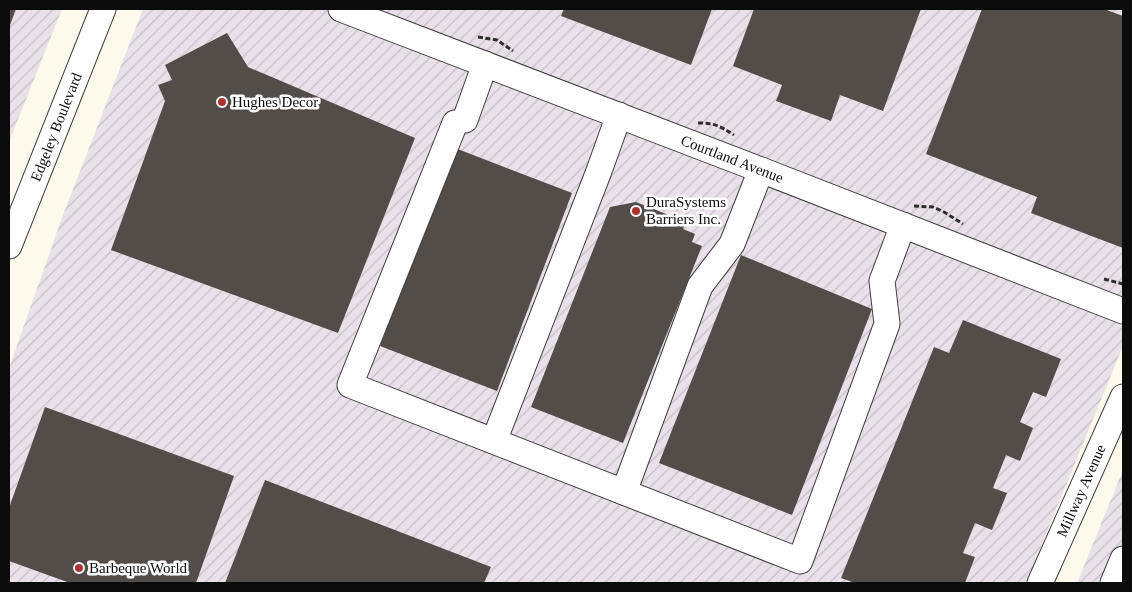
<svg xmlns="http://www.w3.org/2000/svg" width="1132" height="592" viewBox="0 0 1132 592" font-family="Georgia,serif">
<defs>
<pattern id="industrial-furrows" width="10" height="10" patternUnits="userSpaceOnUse" patternTransform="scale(1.25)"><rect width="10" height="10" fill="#e9e0e9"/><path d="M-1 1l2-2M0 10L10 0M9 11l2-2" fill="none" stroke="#c6bfc6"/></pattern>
</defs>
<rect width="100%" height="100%" fill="#fdfaec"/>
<g fill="url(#industrial-furrows)">
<polygon points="9,9 62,9 9,142"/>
<polygon points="143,9 1123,9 1123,346 1026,583 9,583 9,368 63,215"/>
<polygon points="1123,470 1123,583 1077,583"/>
</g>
<g fill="#534d49">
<polygon points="9,9 16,9 9,28"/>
<polygon points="564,9 712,9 691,65 561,16"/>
<polygon points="754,9 921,9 883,111 840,95 831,121 776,101 782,85 733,66"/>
<polygon points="982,9 1104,9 1123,16 1123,248 1031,213 1037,197 926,154"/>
<polygon points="227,33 248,67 415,138 338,333 111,250 165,101 158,85 172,80 165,65"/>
<polygon points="455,148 572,193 497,391 380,346"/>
<polygon points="636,202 686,222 683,229 695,234 692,242 702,246 623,443 531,407 610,207"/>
<polygon points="741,255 872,309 792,515 659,463"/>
<polygon points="963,320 1061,359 1046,397 1033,392 1020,422 1033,428 1020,461 1006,455 993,488 1007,493 992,530 975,523 963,553 975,557 965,583 855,583 841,578 934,347 949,353"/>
<polygon points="45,407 234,476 196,583 70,583 9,561 9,508"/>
<polygon points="265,480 491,567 484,583 225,583"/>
</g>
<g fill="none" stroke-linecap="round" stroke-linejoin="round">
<defs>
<g id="minor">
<path id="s1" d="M341,9l420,161 362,141"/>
<polyline points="465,120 485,64"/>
<polyline points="455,123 350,385 800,561 887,324 882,281 903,225"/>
<path id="s2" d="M9,246l94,-237"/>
<polyline points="494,441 599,171 619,115"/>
<polyline points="624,492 700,286 732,244 761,170"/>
<path id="s3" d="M1040,583l83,-186"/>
<polyline points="1113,583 1123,559"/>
</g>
</defs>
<use href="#minor" stroke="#3e3e3e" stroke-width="27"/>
<g stroke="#2d2d2d" stroke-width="3" stroke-dasharray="5 2.5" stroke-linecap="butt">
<polyline points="478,37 497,40 513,51"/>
<path d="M698,123c17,0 22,3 36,12"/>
<polyline points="914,206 933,207 944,212 963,224"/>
<polyline points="1104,279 1123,284"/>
</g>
<use href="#minor" stroke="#fff" stroke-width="25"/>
</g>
<g fill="#ac3433" stroke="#fff" stroke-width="2">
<circle cx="222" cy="102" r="5"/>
<circle cx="636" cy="211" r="5"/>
<circle cx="79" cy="568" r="5"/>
</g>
<g text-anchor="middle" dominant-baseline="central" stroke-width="5" stroke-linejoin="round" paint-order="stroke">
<g font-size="15" fill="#0b0b0b" stroke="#fff" text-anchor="start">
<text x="232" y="102">Hughes Decor</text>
<text x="646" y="202">DuraSystems<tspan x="646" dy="17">Barriers Inc.</tspan></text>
<text x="89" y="568">Barbeque World</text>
</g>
<g font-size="15" fill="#0b0b0b" stroke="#fff">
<text stroke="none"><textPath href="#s2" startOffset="128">Edgeley Boulevard</textPath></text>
<text stroke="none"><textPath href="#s1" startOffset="419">Courtland Avenue</textPath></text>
<text stroke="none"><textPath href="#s3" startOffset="101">Millway Avenue</textPath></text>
</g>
</g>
<rect width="1132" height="592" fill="none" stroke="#0b0b0b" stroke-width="20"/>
</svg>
